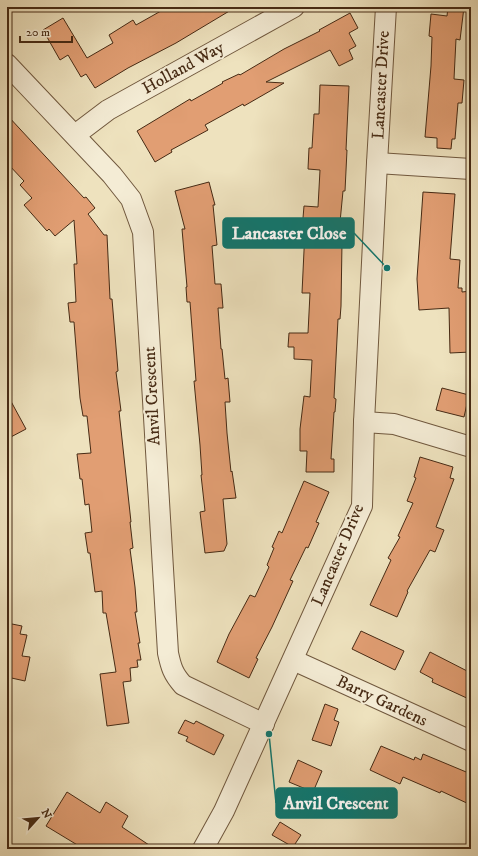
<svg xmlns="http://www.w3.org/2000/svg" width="478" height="856" viewBox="0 0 478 856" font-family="'IM FELL DW Pica',serif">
<rect width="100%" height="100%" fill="#eee2be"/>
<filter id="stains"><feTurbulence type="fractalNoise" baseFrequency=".005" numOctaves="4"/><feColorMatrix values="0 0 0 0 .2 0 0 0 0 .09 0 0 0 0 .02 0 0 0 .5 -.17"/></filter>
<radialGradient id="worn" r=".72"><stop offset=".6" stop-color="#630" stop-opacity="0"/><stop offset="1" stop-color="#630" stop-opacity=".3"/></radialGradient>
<g fill="#e19e73" stroke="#462a14">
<polygon points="168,7 236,7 176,43 128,68 95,88 86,74 81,77 68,55 60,60 43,30 63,18 87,58 113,43 109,35 133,20 136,25"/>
<polygon points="448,7 464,7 460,40 456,39 454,79 464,80 462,103 458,103 455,139 452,139 451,149 437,148 437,138 425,137 431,66 432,37 429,36 431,14 447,16"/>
<polygon points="350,13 358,28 349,33 356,46 349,50 353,59 339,66 330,50 266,82 284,83 244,106 243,104 205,125 208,130 171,150 172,152 155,162 137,131 190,99 191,101 223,83 222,82 239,74 240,75 284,49 320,31 319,30"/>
<polygon points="320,85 349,86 346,150 347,150 345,191 343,191 338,243 342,243 341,306 340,319 338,319 334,398 336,399 335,412 334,412 331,459 334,459 334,472 306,472 307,451 300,451 300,429 304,396 310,397 312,360 294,359 294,347 288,347 289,333 308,333 310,293 302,293 305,230 302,230 304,206 318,207 320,170 308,169 309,148 312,148 314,114 319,114"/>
<polygon points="7,115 84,198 86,197 95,208 88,214 104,235 107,235 110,299 112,299 118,371 116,372 121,411 119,411 131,522 130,522 133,548 130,549 135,587 137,612 135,612 140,643 138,643 141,660 137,660 138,667 130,668 131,681 123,682 129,723 107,726 100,674 116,672 106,613 103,613 102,591 95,592 90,553 88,553 85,533 92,532 89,504 85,505 82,479 80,479 77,454 91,453 87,416 83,416 80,398 74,322 70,322 68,303 76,302 74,264 77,264 74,220 55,236 49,229 47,231 24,205 32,198 20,185 24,181 7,163"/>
<polygon points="209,182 215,205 213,205 217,245 212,246 215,284 221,284 223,308 218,308 221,349 222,349 225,379 228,378 230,402 225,402 227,433 231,472 232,471 236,498 223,499 227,544 224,551 205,553 200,512 205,511 201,475 202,475 200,445 194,381 196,381 190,302 187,302 186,287 187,287 182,229 185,229 175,191"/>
<polygon points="423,192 455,194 450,259 460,260 458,288 462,288 462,292 471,291 471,352 450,353 449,308 419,310 417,279"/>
<polygon points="442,388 469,395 464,417 436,410"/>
<polygon points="7,394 26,429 7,439"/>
<polygon points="420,457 453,467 450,478 454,479 436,527 444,530 435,552 430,550 407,591 408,592 397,617 370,605 391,560 388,558 400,537 398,536 413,503 407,501 416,478 414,477"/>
<polygon points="304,481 329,492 316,522 319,523 308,548 306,547 290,580 293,581 272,627 256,658 258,659 249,678 217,662 229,634 250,595 255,597 269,567 267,565 274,548 272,547 279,531 282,533"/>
<polygon points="7,623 22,626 20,634 27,635 22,656 30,657 25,681 7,677"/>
<polygon points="361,631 404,651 395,670 352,649"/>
<polygon points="430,652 471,673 471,700 432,682 433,679 420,672"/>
<polygon points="325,704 338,709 334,720 339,722 331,746 312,740"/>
<polygon points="185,720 194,724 196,721 224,735 214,755 186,741 188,737 178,733"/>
<polygon points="381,746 414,760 415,757 421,760 423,754 471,774 471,805 441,791 440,793 403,777 400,784 370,770"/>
<polygon points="298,760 322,771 313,792 289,782"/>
<polygon points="67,792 100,813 106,802 128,816 122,827 155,849 84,849 46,826"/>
<polygon points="280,822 301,835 293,847 272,835"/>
</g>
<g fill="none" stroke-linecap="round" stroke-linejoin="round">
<defs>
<g id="minor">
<path d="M7,64l105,111 19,24 12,33 25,421c3,14 5,21 15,32l81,39"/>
<polyline points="75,135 108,110 294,7"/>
<polyline points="377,163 471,169"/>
<polyline points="364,422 394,424 471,447"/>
<polyline points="293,660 471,741"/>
<polyline points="203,849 224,811 362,506 364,422 377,163 386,7"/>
</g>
</defs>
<use href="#minor" stroke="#70583e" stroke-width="22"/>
<use href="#minor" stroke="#f4ecd5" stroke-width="20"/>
</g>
<g text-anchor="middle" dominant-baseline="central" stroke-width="4" stroke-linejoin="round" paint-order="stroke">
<g font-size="17" fill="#462a14" stroke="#f4ecd5">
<text transform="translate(183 68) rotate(-29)">Holland Way</text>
<text transform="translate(381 85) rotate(-87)">Lancaster Drive</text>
<text transform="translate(152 396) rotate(-93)">Anvil Crescent</text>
<text transform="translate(338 555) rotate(-67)">Lancaster Drive</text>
<text transform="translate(382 701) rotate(25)">Barry Gardens</text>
</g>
</g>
<path fill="none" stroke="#0f766e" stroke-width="1.5" d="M387 268L354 233M269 734L276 803"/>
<g fill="#0f766e" stroke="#f4ecd5" stroke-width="1.5">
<circle cx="387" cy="268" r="4"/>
<circle cx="269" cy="734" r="4"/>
</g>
<g fill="#0f766e" stroke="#0f766e" stroke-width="1.5">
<rect x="223" y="218" width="131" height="30" rx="4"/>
<rect x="276" y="788" width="121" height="30" rx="4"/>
</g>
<g font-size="18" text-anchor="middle" font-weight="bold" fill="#fff">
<text x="289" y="239">Lancaster Close</text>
<text x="336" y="809">Anvil Crescent</text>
</g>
<rect width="478" height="856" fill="none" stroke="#eee2be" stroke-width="24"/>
<rect x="8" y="8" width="462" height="840" fill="none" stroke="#462a14" stroke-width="2"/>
<rect x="12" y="12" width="454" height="832" fill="none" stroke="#462a14"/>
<g transform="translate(38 818) rotate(63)" stroke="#f4ecd5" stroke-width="3" paint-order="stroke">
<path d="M0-3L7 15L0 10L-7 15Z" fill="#462a14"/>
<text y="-6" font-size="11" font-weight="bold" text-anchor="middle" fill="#462a14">N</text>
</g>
<path d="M20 36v6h52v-6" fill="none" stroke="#462a14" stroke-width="2"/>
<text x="26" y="36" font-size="12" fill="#462a14" stroke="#f4ecd5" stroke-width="3" paint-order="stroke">20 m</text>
<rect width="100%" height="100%" filter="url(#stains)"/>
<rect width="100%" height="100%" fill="url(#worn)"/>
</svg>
